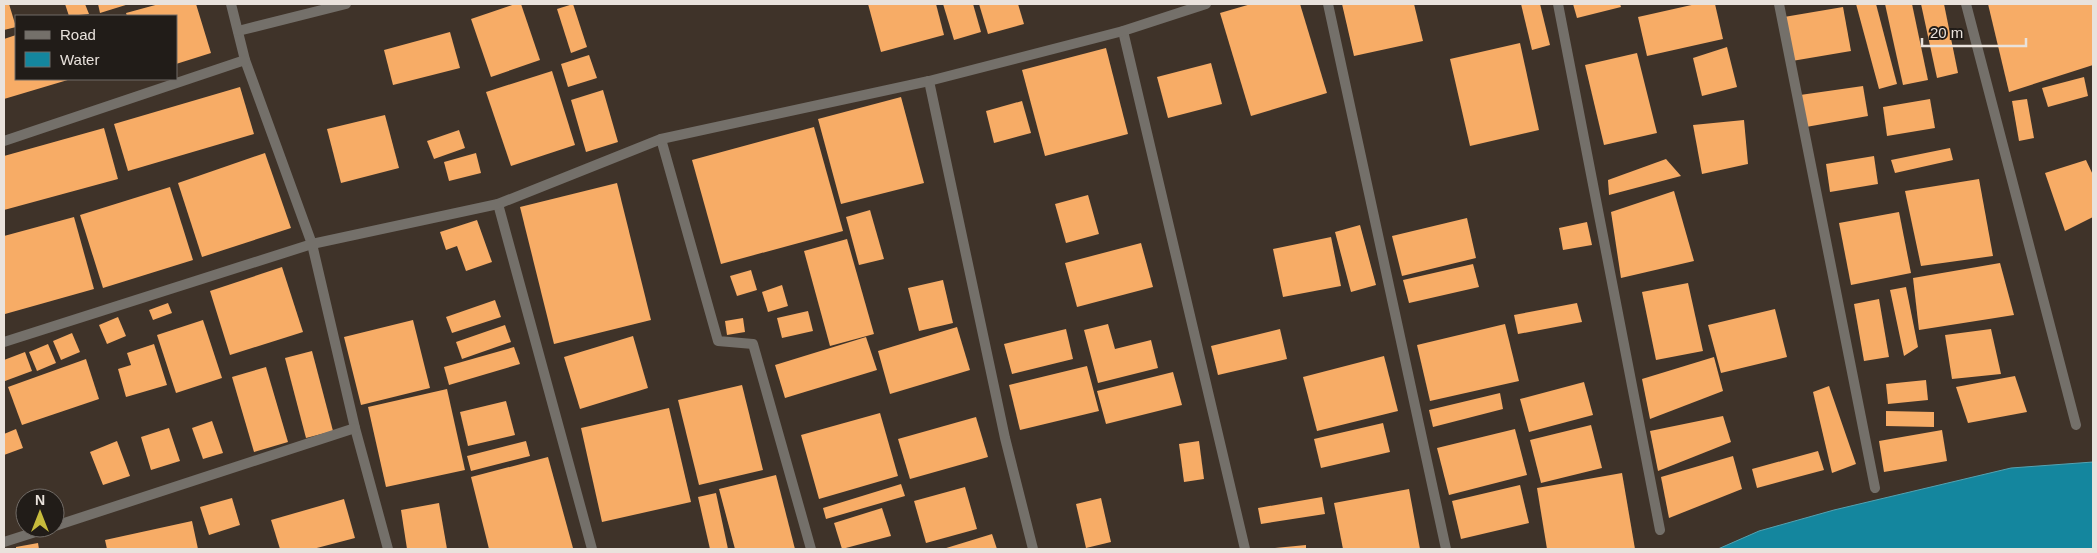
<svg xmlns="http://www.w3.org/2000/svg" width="2097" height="553" viewBox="0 0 2097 553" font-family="Helvetica,sans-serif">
<rect width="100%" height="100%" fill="#3f3329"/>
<polygon fill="#14869e" stroke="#54a2b1" points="2093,462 2093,549 1718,549 1759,531 1834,510 2011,468"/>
<g fill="#f7ac66">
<polygon points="4,4 9,4 16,27 4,30"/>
<polygon points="65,4 85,4 89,14 69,16"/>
<polygon points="98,4 129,4 100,13"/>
<polygon points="159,4 196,4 211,53 176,64 176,16 127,16 126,13"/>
<polygon points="515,4 521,4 540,60 491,77 471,19"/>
<polygon points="573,4 587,47 571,53 557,9"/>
<polygon points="868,4 936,4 944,35 881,52"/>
<polygon points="943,4 973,4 981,32 954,40"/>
<polygon points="979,4 1018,4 1024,24 988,34"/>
<polygon points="1251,4 1300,4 1327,93 1251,116 1220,13"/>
<polygon points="1342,4 1414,4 1423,41 1354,56"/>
<polygon points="1521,4 1540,4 1550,45 1532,50"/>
<polygon points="1573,4 1620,4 1621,7 1577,18"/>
<polygon points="1696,4 1715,4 1723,39 1647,56 1638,17"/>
<polygon points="1856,4 1876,4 1897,84 1879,89"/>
<polygon points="1885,4 1912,4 1928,80 1903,85"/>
<polygon points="1921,4 1944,4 1958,73 1937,78"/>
<polygon points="1988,4 2093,4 2093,65 2009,92"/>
<polygon points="1843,7 1851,51 1792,61 1784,17"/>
<polygon points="450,32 460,68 393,85 384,50"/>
<polygon points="16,35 16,79 71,79 4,99 4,39"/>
<polygon points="1520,43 1539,130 1470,146 1450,59"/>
<polygon points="1727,47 1737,87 1702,96 1693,58"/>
<polygon points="1106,48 1128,134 1045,156 1022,70"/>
<polygon points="1637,53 1657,133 1604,145 1585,65"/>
<polygon points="589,55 597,78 568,87 561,64"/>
<polygon points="1211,63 1222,104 1168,118 1157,77"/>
<polygon points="552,71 575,145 511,166 486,92"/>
<polygon points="2084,77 2088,96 2048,107 2042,88"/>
<polygon points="1863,86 1868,116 1806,127 1800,95"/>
<polygon points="240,87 254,134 128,171 114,124"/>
<polygon points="603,90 618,142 586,152 571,100"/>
<polygon points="901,97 924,183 841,204 818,119"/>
<polygon points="1930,99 1935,128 1887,136 1883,107"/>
<polygon points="2027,99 2034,138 2019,141 2012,101"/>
<polygon points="1022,101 1031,133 994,143 986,111"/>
<polygon points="385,115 399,168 341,183 327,129"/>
<polygon points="1744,120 1748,164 1702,174 1693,125"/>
<polygon points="814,127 843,231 721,264 692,160"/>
<polygon points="104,128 118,179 4,210 4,156"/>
<polygon points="459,130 465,148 434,159 427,141"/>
<polygon points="1950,148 1953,160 1895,173 1891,160"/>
<polygon points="265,153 291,228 202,257 178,183"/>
<polygon points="476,153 481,173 449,181 444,162"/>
<polygon points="1874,156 1878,184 1830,192 1826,164"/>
<polygon points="1666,159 1681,176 1609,195 1608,180"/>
<polygon points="2086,160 2093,175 2093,217 2065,231 2045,173"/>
<polygon points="1979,179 1993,256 1921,266 1905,191"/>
<polygon points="617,183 651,320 554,344 520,207"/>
<polygon points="170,187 193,260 103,288 80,215"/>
<polygon points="1674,191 1694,261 1621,278 1611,212"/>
<polygon points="1088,195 1099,234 1066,243 1055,204"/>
<polygon points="870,210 884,259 859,265 846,217"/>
<polygon points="1899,212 1911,273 1851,285 1839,223"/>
<polygon points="74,217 94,289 5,314 4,236"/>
<polygon points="1467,218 1476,258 1402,276 1392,236"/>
<polygon points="477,220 492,262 466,271 457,246 446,250 440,232"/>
<polygon points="1587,222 1592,245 1563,250 1559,228"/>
<polygon points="1360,225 1376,285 1351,292 1335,232"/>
<polygon points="1331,237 1341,286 1283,297 1273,249"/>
<polygon points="847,239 874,334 830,346 804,251"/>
<polygon points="1141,243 1153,287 1077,307 1065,263"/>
<polygon points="2000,263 2014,315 1919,330 1913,278"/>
<polygon points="1473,264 1479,287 1409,303 1403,280"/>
<polygon points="282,267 303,332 230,355 210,291"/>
<polygon points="751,270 757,290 737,296 730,276"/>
<polygon points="943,280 953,323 919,331 908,288"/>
<polygon points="1688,283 1703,351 1656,360 1642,292"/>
<polygon points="782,285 788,306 768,312 762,292"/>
<polygon points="1906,287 1918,347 1904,356 1890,290"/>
<polygon points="1879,299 1889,357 1864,361 1854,304"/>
<polygon points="495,300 501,317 452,333 446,317"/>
<polygon points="168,303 172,313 153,320 149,310"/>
<polygon points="1577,303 1582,322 1518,334 1514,315"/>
<polygon points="1775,309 1787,357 1721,373 1708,325"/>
<polygon points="808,311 813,331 782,338 777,318"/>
<polygon points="118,317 126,336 107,344 99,325"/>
<polygon points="743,318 745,332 727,335 725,321"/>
<polygon points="203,320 222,378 176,393 157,335"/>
<polygon points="413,320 430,388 361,405 344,337"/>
<polygon points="1108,324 1115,349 1151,340 1158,368 1098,383 1084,330"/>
<polygon points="1505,324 1519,381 1430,401 1417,345"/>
<polygon points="505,325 511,342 462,359 456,342"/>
<polygon points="957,327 970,370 890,394 878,351"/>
<polygon points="1066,329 1073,359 1012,374 1004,344"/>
<polygon points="1280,329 1287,359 1218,375 1211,346"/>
<polygon points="1991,329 2001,374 1952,379 1945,335"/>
<polygon points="72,333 80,352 61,360 53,341"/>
<polygon points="633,336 648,388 580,409 564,357"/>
<polygon points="866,337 877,370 785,398 775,365"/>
<polygon points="48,344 56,363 37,371 29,352"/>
<polygon points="154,344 167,385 126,397 118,369 131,365 127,353"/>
<polygon points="514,347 520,364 449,385 444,367"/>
<polygon points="312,351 333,431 306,438 285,358"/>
<polygon points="25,352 32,371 5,381 4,360"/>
<polygon points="1384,356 1398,411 1317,431 1303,377"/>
<polygon points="1714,357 1723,391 1650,419 1642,379"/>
<polygon points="86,359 99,399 22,425 8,387"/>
<polygon points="1087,366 1099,411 1020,430 1009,385"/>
<polygon points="266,367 288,442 254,452 232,377"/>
<polygon points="1173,372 1182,405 1106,424 1097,391"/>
<polygon points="2015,376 2027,412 1968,423 1956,387"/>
<polygon points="1926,380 1928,400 1888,404 1886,384"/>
<polygon points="1584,382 1593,415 1529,432 1520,399"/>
<polygon points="742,385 763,470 699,485 678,400"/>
<polygon points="1829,386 1856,464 1832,473 1813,392"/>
<polygon points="447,389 465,470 386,487 368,407"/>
<polygon points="1500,393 1503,409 1433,427 1429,410"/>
<polygon points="506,401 515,435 468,446 460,412"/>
<polygon points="669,408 691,502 602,522 581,428"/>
<polygon points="1886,411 1934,412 1934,427 1886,426"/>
<polygon points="880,413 898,476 819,499 801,435"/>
<polygon points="1723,416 1731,442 1658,471 1650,431"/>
<polygon points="976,417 988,457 910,479 898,439"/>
<polygon points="212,421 223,453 203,459 192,428"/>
<polygon points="1383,423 1390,452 1321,468 1314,439"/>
<polygon points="1591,425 1602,468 1541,483 1530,440"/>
<polygon points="169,428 180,461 151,470 141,437"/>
<polygon points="16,429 23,448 4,455 4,434"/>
<polygon points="1515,429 1527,475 1449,495 1437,448"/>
<polygon points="1942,430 1947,461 1884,472 1879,441"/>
<polygon points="117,441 130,476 103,485 90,452"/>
<polygon points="526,441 530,456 471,471 467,456"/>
<polygon points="1199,441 1204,479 1184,482 1179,444"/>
<polygon points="1818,451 1824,470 1757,488 1752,469"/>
<polygon points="1733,456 1742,489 1669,518 1661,477"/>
<polygon points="548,457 573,548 489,549 471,477"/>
<polygon points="1622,473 1635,549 1547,549 1537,488"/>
<polygon points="776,475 795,549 735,549 719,489"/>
<polygon points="901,484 905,496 826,519 823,508"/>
<polygon points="1520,485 1529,523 1461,539 1452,501"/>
<polygon points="965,487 977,529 926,543 914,501"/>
<polygon points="1409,489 1420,549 1343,549 1334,503"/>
<polygon points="716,493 728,549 710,549 698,497"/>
<polygon points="1322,497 1325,514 1261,524 1258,508"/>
<polygon points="232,498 240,525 209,535 200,507"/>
<polygon points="1101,498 1111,542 1086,548 1076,504"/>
<polygon points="344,499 355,538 313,549 280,549 271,520"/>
<polygon points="439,503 447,549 407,549 401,510"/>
<polygon points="882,508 891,536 842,549 834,523"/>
<polygon points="192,521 198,549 107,549 105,540"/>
<polygon points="992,534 997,549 943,549"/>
<polygon points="38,543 39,549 16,549 16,547"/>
<polygon points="1306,545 1306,549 1275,549 1275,548"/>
</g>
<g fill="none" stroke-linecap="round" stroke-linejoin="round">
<g stroke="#74706a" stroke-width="10">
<polyline points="231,4 245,60 312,244 355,428 388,549"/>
<polyline points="1328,4 1446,549"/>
<polyline points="1558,4 1660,530"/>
<polyline points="1779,4 1875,488"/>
<polyline points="1966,4 2076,425"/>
<polyline points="238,31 346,4"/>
<polyline points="1123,31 1245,549"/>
<polyline points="929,81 1005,438 1033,549"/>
<polyline points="661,139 718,341 753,344 811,549"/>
<polyline points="4,141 245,60"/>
<polyline points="498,204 592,549"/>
<polyline points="4,342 312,244 498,204 661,139 929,81 1123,31 1206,4"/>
<polyline points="55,526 355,428"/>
<polyline points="4,542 48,528"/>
</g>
</g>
<rect width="2097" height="553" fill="none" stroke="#e9e2dc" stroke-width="10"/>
<rect x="15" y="15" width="162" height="65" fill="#211c18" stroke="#716b66"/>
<rect x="25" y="31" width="25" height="8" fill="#74706a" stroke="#716b66"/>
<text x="60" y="40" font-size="15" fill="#e9e2dc">Road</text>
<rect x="25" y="52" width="25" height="15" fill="#14869e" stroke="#716b66"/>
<text x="60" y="65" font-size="15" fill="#e9e2dc">Water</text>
<g transform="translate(40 513)"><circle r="24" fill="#211c18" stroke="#716b66"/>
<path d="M0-4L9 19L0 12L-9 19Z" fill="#c7bb3c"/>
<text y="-8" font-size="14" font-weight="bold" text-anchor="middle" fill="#e9e2dc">N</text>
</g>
<path d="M1922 38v8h104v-8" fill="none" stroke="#e9e2dc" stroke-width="2.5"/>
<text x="1930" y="38" font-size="15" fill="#e9e2dc" stroke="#211c18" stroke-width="4" paint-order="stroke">20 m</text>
</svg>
